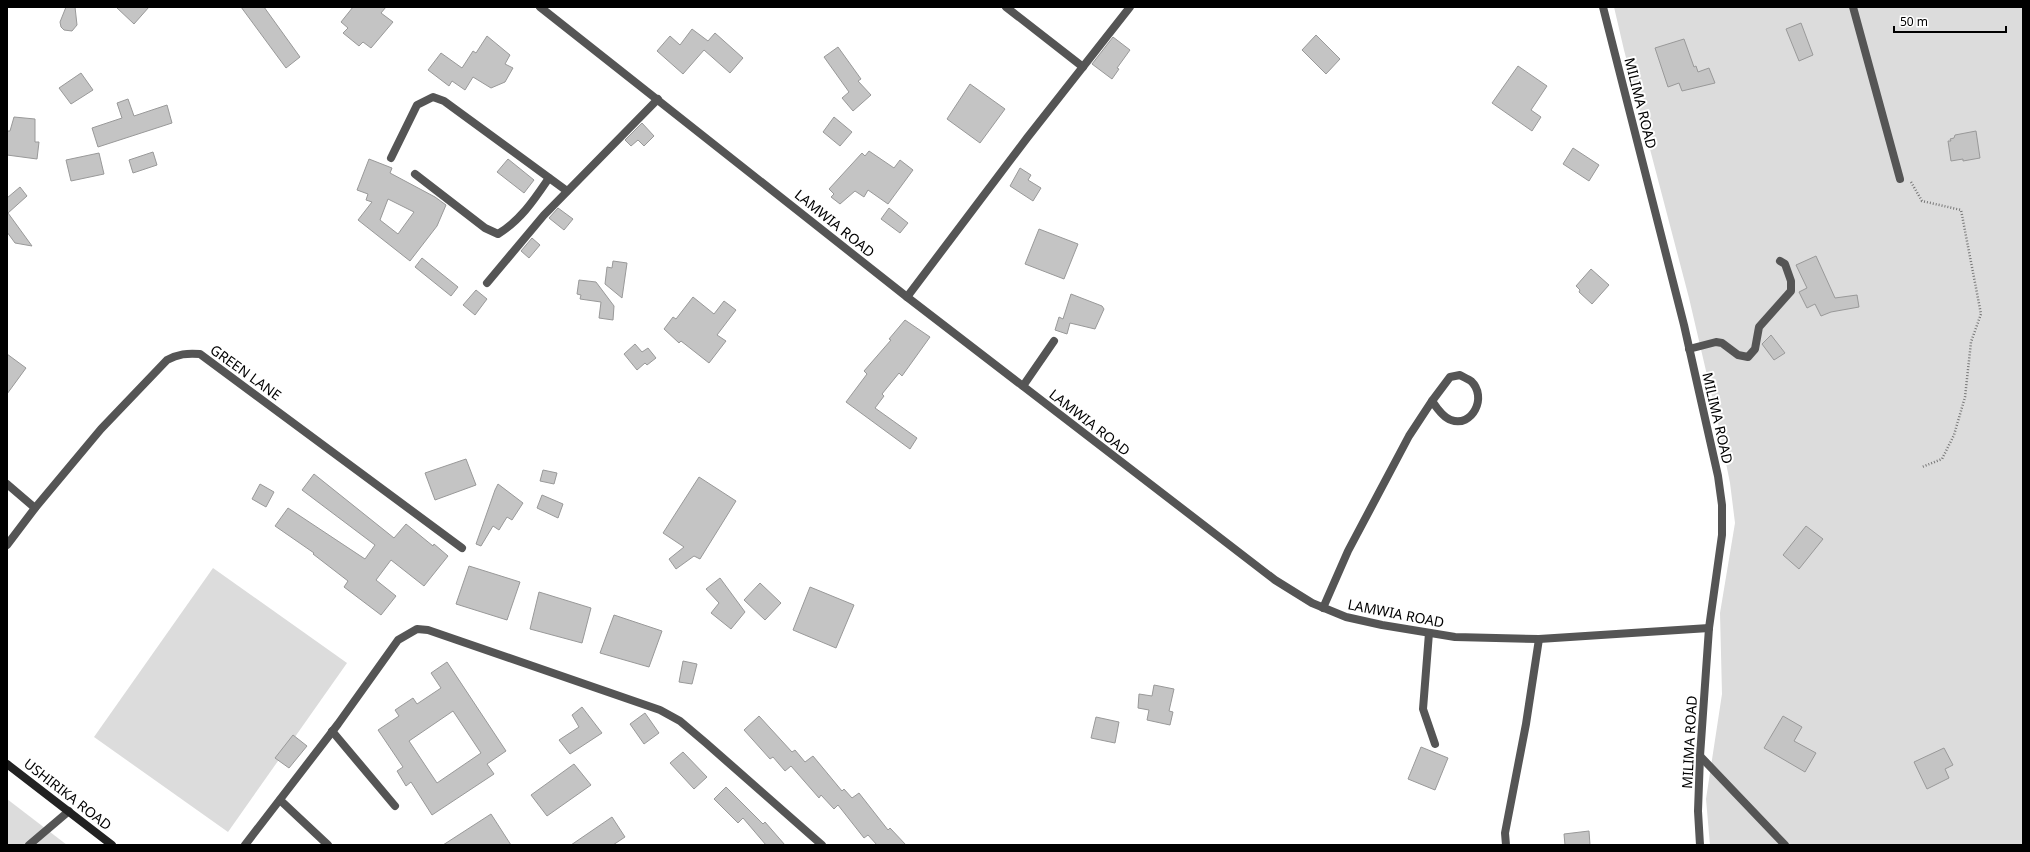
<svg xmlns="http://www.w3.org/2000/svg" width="2030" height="852" viewBox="0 0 2030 852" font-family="'Noto Sans',sans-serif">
<rect width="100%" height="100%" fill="#fff"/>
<g fill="#dcdcdc">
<polygon points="1614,7 2023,7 2023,845 1710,845 1706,799 1722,694 1720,613 1735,523 1730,483 1717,418 1689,298 1624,50"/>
<polygon points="213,568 347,663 228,832 94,737"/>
<polygon points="7,799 67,845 7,845"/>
</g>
<g fill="#c4c4c4" stroke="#999" fill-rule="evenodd">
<polygon points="66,7 75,7 77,25 72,31 64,30 61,27 60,22"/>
<polygon points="116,7 149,7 134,24"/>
<polygon points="241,7 264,7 300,57 286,68"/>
<polygon points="353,7 386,7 381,13 393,22 371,48 363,42 359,46 343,33 348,28 341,22"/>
<polygon points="1801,23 1813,55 1799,61 1786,29"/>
<polygon points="692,29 708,41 715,33 743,58 730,73 704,50 683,74 657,51 670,36 680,45"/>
<polygon points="1316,35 1340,59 1326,74 1302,50"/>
<polygon points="487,36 510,55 505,64 513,68 505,82 491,88 473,77 465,90 452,81 449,86 428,70 441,53 462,68 473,51 476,53"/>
<polygon points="1113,37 1130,50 1117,68 1119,69 1112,79 1092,64"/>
<polygon points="1684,39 1694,67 1696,66 1698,72 1709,68 1715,83 1682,91 1679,83 1668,87 1655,48"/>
<polygon points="838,47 861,79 858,81 871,95 853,111 842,98 849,92 824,57"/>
<polygon points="1518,66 1547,86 1531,110 1541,117 1532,131 1492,103"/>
<polygon points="81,73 93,90 71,104 59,88"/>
<polygon points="970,84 1005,109 980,143 947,119"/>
<polygon points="128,99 134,116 167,105 172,123 98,147 92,128 122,118 117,103"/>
<polygon points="14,117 35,119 35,142 39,142 37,159 7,155 7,131 10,131"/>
<polygon points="834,117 852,132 840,146 823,132"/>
<polygon points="642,123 654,136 644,146 638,140 631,146 625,140"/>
<polygon points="1976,131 1980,158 1963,161 1963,159 1951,161 1948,141 1951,141 1950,139 1954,138 1955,135"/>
<polygon points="1573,148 1599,165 1589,181 1563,164"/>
<polygon points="869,151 894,168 900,160 913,170 888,204 868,190 864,197 855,191 840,204 831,197 834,194 829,189 862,153 865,156"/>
<polygon points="153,152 157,165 133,173 129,160"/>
<polygon points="99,153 104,174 71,181 66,160"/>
<path d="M369,159l23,9 -2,5 45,24 11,8 -9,21 -27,35 -52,-41 14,-18 -6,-2 2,-6 -11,-4zM388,199l26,13 -16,22 -18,-14z"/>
<polygon points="508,159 534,180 524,193 497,172"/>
<polygon points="1020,168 1031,175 1028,180 1041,188 1033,201 1010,186"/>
<polygon points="20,187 27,196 8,213 32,246 15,243 7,232 7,198"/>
<polygon points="558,208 573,219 564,230 549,218"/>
<polygon points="889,208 908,223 900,233 881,219"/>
<polygon points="1039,229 1078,244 1064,279 1025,264"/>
<polygon points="532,238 540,245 529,258 521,251"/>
<polygon points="1816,256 1835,298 1857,295 1859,307 1831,312 1821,316 1815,304 1807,308 1799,292 1807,288 1796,265"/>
<polygon points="422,258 458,287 451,296 415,267"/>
<polygon points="613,261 627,263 622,298 605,284 607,267 612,268"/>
<polygon points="1591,269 1609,285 1592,304 1579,292 1580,290 1576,286"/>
<polygon points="579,280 596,282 614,306 613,320 599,318 601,302 580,299 581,295 577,294"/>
<polygon points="476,290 487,299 475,315 463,305"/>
<polygon points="1071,294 1102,306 1104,309 1095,329 1070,323 1067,334 1055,330 1059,317 1063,319"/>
<polygon points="693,297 714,314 724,301 736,310 717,335 726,341 709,363 681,341 679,343 664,329 673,317 676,319"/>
<polygon points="905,320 930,337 902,376 899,373 882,394 884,396 875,408 917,438 910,449 846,402 867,374 864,371 891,340 889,339"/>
<polygon points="1771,335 1785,353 1774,360 1762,344"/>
<polygon points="635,344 642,352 648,348 656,358 647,365 645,363 637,370 624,354"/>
<polygon points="7,354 26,368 7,394"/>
<polygon points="466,459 476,485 435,500 425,473"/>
<polygon points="543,470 557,473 554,484 540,481"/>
<polygon points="314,474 394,538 406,524 433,546 434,544 448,556 424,586 391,560 376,580 396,596 381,615 344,587 348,581 313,554 314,553 275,526 288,508 365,559 375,545 302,490"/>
<polygon points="699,477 736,501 700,559 694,556 676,569 669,559 684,547 663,533"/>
<polygon points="260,484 274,492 266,507 252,499"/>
<polygon points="498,484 523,503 512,520 507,517 499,530 493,526 481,546 476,544 495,490"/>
<polygon points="542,495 563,504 558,518 537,508"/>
<polygon points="1806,526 1823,539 1799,569 1783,555"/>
<polygon points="469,566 520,582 507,620 456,604"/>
<polygon points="720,578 745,612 731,629 711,613 719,603 706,589"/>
<polygon points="760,583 781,603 765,620 744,600"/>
<polygon points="810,587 854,605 836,648 793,630"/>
<polygon points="539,592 591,608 582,643 530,629"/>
<polygon points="614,615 662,631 649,667 600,653"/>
<polygon points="683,661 697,664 692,684 679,682"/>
<path d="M447,662l59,89 -19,13 7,10 -62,41 -21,-33 -5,4 -9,-15 6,-4 -25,-37 21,-14 -4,-6 18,-12 4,6 24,-16 -10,-15zM453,711l28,42 -44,30 -28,-42z"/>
<polygon points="1154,685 1174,689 1169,711 1173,712 1170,725 1147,720 1149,710 1138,708 1139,694 1152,696"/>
<polygon points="582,707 602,733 570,754 559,740 579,727 572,715"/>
<polygon points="645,713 659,733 644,744 630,724"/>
<polygon points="759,716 792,752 795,750 805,762 813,756 842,791 844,789 852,798 859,793 888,830 890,828 906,845 877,845 868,835 864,838 838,805 834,809 821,795 819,798 791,766 785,771 773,757 770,759 744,730"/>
<polygon points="1783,716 1802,727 1794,741 1816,753 1805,772 1764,748"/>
<polygon points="1096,717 1119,722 1115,743 1091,738"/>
<polygon points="293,735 307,746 289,768 275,758"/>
<polygon points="1421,747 1448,758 1435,790 1408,779"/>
<polygon points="1944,748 1953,765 1945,769 1949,778 1927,789 1914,762"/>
<polygon points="683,752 707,777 694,789 670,763"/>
<polygon points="574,764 591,785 547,816 531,795"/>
<polygon points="726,787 763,824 765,822 785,845 766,845 743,818 738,823 714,799"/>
<polygon points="491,814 511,845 443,845"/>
<polygon points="612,817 625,837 613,845 571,845"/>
<polygon points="1589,831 1590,845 1565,845 1564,834"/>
</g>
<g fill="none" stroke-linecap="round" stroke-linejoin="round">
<polyline stroke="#777" stroke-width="2.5" stroke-dasharray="1 2" stroke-linecap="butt" points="1911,182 1922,201 1961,210 1981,314 1971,342 1965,397 1954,435 1942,459 1922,467"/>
<g stroke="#555" stroke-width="8">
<polyline points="1006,7 1083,67"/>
<polyline points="391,158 417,105 433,97 444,101 567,191"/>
<path d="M415,174l70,54 13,6c23,-14 36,-34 51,-56"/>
<path d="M1460,375c3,2 8,4 11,6 17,16 1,47 -20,39 -7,-2 -15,-13 -19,-19l18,-24z"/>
<polyline points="1023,386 1054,341"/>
<polyline points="1323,608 1348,551 1409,436 1432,401"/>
<polyline points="332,731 395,806"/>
</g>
<g stroke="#555" stroke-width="8">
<polyline points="540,7 907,297 1275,580 1312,603 1346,617 1382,625 1455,637 1539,639 1709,628"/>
<polyline points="1603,7 1684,325 1718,476 1722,505 1722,535 1709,628 1700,756 1698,811 1700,845"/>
<polyline points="1853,7 1900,179"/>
<polyline points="487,283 544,215 658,99"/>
<polyline points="907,297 1027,138 1130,7"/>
<polyline points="1689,349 1716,342 1722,343 1738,355 1748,357 1755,349 1759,327 1791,291 1791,281 1785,264 1780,261"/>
<polyline points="7,484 35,508"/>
<path d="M7,545l28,-37 66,-79 66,-69c11,-6 20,-7 33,-6l262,194"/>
<polyline points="1429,633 1423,709 1435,744"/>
<polyline points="1700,756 1785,845"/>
<polyline points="280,800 328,845"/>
<polyline points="29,845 69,811"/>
<polyline points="245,845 338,724 398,640 417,629 428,630 660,710 680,721 706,743 822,845"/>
<polyline points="1506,845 1505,833 1526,724 1539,639"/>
</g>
<polyline stroke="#222" stroke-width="8" points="7,764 112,845"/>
</g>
<g text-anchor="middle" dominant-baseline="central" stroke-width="4" stroke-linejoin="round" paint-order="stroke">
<g font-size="14" fill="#000" stroke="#fff">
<text transform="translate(1641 103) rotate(76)">MILIMA ROAD</text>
<text transform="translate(835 223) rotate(39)">LAMWIA ROAD</text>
<text transform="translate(246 372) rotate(36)">GREEN LANE</text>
<text transform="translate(1718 418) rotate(77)">MILIMA ROAD</text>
<text transform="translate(1090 422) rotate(38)">LAMWIA ROAD</text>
<text transform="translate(1396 613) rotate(11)">LAMWIA ROAD</text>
<text transform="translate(1689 742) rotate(-87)">MILIMA ROAD</text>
<text transform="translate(68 794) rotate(38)">USHIRIKA ROAD</text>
</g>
</g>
<rect width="2030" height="852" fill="none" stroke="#000000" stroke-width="16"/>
<path d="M1894 26v6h112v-6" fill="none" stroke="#000000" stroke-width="2"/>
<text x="1900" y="26" font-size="12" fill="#000000" stroke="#ffffff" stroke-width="3" paint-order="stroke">50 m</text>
</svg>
